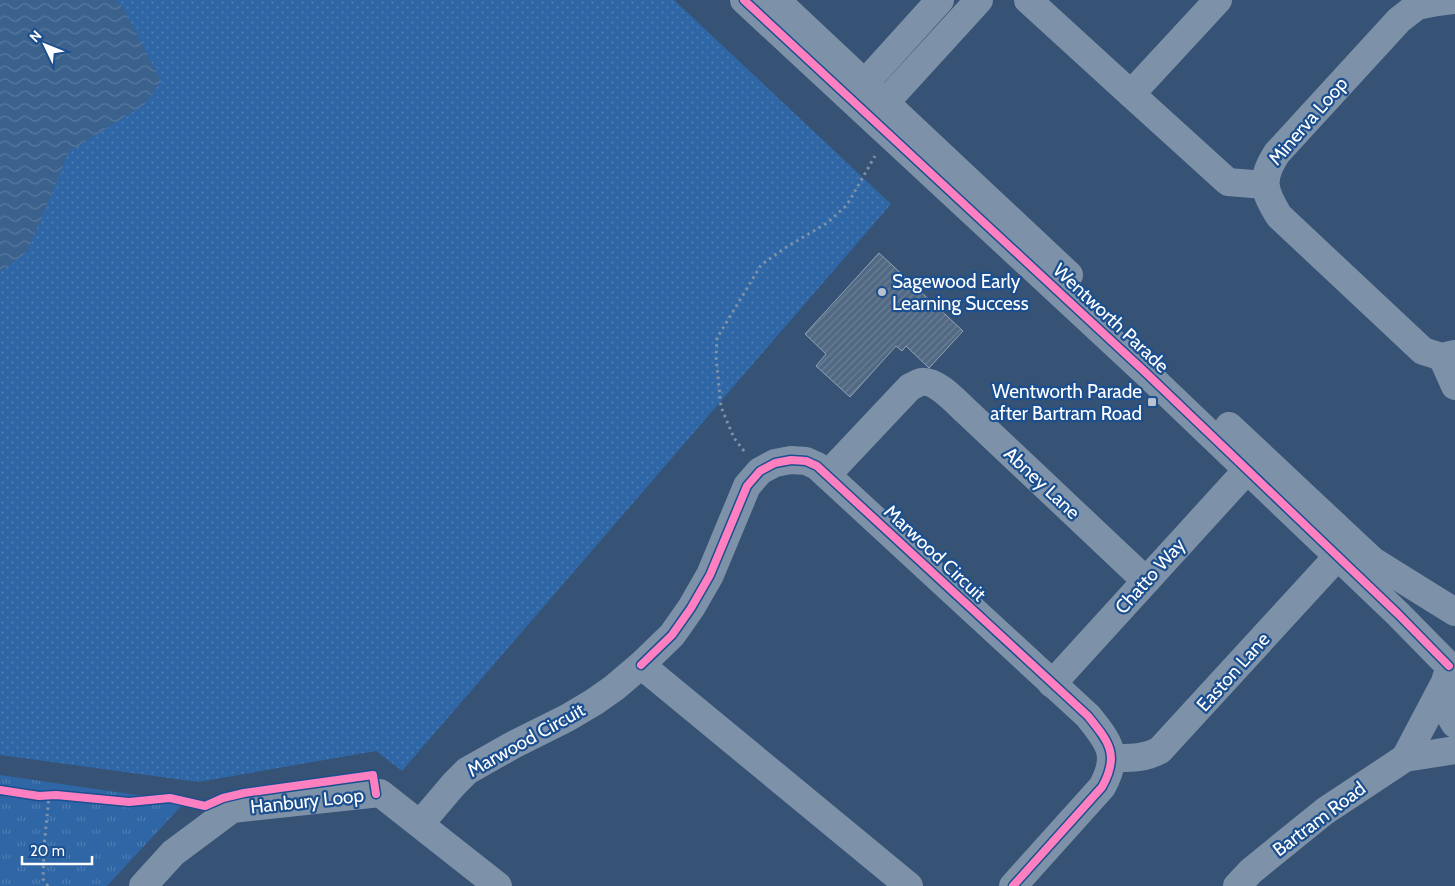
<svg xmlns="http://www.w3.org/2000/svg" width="1455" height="886" viewBox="0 0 1455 886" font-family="Cabin,sans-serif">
<defs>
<pattern id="grass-dots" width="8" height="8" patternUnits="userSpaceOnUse" patternTransform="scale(1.25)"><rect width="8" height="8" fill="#2f66a5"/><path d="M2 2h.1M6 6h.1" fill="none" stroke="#4e7db2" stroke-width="1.8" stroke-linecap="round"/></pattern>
<pattern id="park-tufts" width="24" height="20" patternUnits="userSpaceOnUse" patternTransform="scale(1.25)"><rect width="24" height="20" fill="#2f66a5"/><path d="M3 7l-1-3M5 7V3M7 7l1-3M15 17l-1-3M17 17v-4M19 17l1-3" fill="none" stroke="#4e7db2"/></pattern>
<pattern id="water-waves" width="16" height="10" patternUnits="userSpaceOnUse" patternTransform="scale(1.25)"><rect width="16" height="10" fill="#3b618d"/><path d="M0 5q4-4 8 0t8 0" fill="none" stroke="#58799e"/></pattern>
<pattern id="building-hatch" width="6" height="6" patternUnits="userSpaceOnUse" patternTransform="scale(1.25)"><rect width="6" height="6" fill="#526984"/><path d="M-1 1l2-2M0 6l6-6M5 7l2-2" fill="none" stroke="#6c8096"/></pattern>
</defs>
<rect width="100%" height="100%" fill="#365274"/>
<polygon fill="url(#grass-dots)" points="0,0 674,0 891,204 402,771 376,751 198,782 0,755"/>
<polygon fill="url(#park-tufts)" points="0,775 185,802 107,886 0,886"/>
<polygon fill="url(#water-waves)" points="0,0 115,0 123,7 161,81 145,104 69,152 27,252 0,272"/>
<polygon fill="url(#building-hatch)" stroke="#92a2b6" points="879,253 963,331 929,368 906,346 902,351 896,346 850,397 816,366 826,354 805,334"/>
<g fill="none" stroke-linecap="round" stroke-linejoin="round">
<g stroke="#7d92a8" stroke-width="3" stroke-dasharray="2.5 4" stroke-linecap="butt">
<polyline points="744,451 734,438 721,407 716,357 717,338 761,265 785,248 827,223 847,205 875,156"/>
<polyline points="48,886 43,879 44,847 49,796"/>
</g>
<g stroke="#7d92a8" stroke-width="28">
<polyline points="744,0 1144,371 1398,614 1449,666"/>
<polyline points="776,0 1069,275"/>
<polyline points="1028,0 1131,94 1218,0"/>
<path d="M1453,0l-16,2 -20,4 -18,14 -122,133c-17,26 -14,37 2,63l144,135 19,6 13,-3"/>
<polyline points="852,94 865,83 940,0"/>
<polyline points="1131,94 1228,182 1265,185"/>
<polyline points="874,115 979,0"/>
<polyline points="1442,357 1455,386"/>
<polyline points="1229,426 1373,561 1455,612"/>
<path d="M827,475l83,-88c3,-1 7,-4 11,-5 15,-3 36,21 46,30l179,169"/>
<path d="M641,665l31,-30 19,-27 19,-33 37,-89 13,-15 15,-8 16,-3 15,1 11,5 271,250c21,26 32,39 14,71l-89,99"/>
<path d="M1446,678c-4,15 0,33 9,46"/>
<polyline points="1052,684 1248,469"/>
<path d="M1112,758c17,0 32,1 48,-8l178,-194"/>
<polyline points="1405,758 1444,684"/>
<polyline points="420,824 454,784 467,771 513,745 567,718 594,702 614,688 641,665 909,886"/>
<polyline points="143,886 173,853 232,809 380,793 498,886"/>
<polyline points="1237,886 1251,871 1325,811 1405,758 1455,750"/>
</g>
<defs>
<g id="cycleway">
<polyline points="744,0 1144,371 1398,614 1449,666"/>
<path d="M641,665l31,-30 19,-27 19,-33 37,-89 13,-15 15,-8 16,-3 15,1 11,5 271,250c21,26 32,39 14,71l-89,99"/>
<polyline points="0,790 39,796 56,795 129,802 170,798 205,806 223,798 244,793 373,775 376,794"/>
</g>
</defs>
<use href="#cycleway" stroke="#1b4f8f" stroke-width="11"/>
<use href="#cycleway" stroke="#ff80c0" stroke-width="8"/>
</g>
<g fill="#b9c2ce" stroke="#1b4f8f" stroke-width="2">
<circle cx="882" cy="292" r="5"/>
<rect x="1147" y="397" width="10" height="10" rx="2.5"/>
</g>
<g text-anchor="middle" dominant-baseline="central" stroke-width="4.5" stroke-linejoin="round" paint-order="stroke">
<g font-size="19" fill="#fff" stroke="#1b4f8f">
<text transform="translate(1308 121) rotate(-49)">Minerva Loop</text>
<text transform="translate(1111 318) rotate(43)">Wentworth Parade</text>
<text transform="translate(1042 483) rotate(43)">Abney Lane</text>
<text transform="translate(935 553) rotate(43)">Marwood Circuit</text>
<text transform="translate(1150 576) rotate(-48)">Chatto Way</text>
<text transform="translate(1233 672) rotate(-48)">Easton Lane</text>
<text transform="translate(526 740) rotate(-29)">Marwood Circuit</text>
<text transform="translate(307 801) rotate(-6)">Hanbury Loop</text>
<text transform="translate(1319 819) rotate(-37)">Bartram Road</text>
</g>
<g font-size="19" fill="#fff" stroke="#1b4f8f" text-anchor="start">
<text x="892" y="281">Sagewood Early<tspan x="892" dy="22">Learning Success</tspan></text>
<text x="1142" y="391" text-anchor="end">Wentworth Parade<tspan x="1142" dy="22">after Bartram Road</tspan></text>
</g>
</g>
<g transform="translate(45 45) rotate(313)" stroke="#1b4f8f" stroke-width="4" paint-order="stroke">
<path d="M0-4L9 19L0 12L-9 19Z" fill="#ffffff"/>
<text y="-8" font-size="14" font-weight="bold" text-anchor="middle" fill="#ffffff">N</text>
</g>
<path d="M22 856v8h70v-8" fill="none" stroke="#ffffff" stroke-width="2.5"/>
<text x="30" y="856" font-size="15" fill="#ffffff" stroke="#1b4f8f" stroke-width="4" paint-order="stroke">20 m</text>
</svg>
